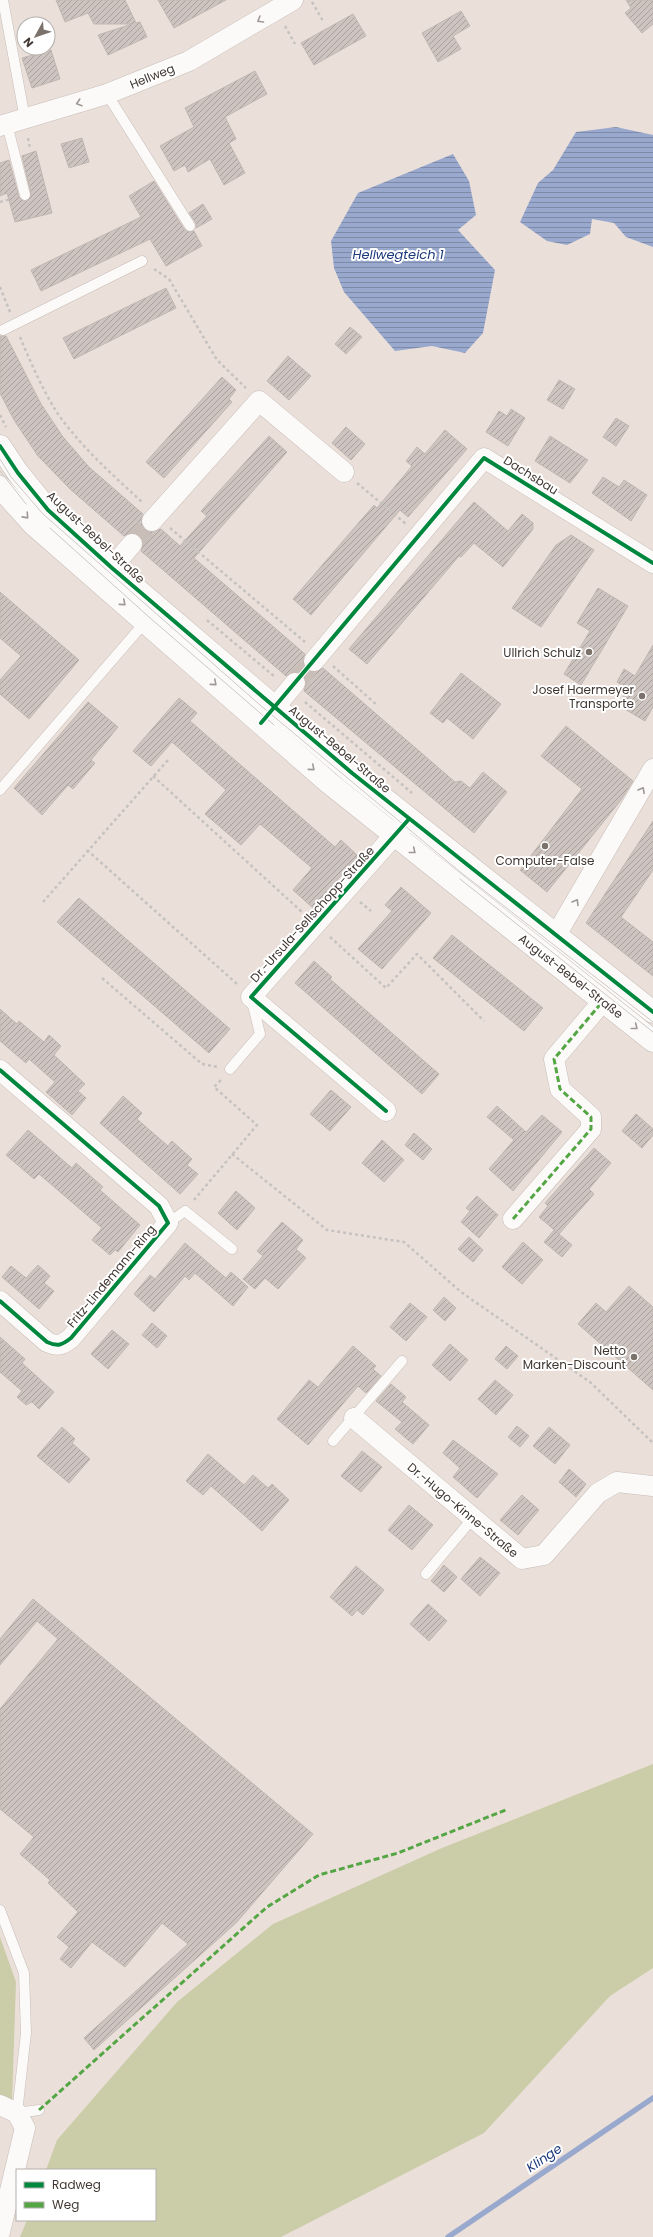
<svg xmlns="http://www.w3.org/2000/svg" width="653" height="2237" viewBox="0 0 653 2237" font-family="Poppins,sans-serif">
<defs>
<pattern id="water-rules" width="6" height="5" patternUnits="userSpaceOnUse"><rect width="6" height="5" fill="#99a9ce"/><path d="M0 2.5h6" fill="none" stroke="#7e8aa8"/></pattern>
<pattern id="building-hatch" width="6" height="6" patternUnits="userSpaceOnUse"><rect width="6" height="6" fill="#cdc4bf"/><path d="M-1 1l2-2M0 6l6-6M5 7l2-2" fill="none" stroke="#a8a09c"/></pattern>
</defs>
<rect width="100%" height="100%" fill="#ebdfd9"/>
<g fill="#cacda8">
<polygon points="653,1764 653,1968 610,1996 484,2133 281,2237 20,2237 27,2220 155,2220 155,2170 46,2170 57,2140 177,2002 273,1924 442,1848"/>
<polygon points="0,1937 16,1982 12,2102 0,2097"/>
</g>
<g fill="url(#water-rules)">
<polygon points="616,127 653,135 653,247 626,237 614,223 592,219 590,234 567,245 547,241 520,222 538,183 553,170 576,132"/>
<polygon points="453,154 469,181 476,215 458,230 495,270 483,333 465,353 432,346 395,351 344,292 334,268 331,241 358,193"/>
</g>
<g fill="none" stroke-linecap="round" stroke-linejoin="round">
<polyline stroke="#99a9ce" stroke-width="5.5" points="448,2237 653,2098"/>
</g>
<g fill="url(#building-hatch)" stroke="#c1b7b2">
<polygon points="56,0 125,0 136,23 140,22 147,37 108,55 98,35 132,24 94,24 88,13 65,22"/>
<polygon points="158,0 226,0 174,28"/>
<polygon points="626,0 653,0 653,24 642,33 625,13 631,8"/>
<polygon points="461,11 470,26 453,36 461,49 438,62 422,33"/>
<polygon points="353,14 366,36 314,65 301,43"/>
<polygon points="51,50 60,79 32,88 22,58"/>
<polygon points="255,71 267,94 225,117 236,139 229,143 245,173 224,185 210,159 188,172 185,165 174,171 160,146 194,127 185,108"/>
<polygon points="82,138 89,162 69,168 61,144"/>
<polygon points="36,151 52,213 15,222 7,193 0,196 0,163 9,160 19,197 23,201 27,201 31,194 22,156"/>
<polygon points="154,181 184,229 190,232 194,231 202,246 166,266 150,239 41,291 31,270 141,217 129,196"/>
<polygon points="203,204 212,219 196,228 196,223 189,213"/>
<polygon points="166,288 176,308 74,359 63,338"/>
<polygon points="350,327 362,337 346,354 335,344"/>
<polygon points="0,336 6,336 41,404 63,437 89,467 143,514 141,519 144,529 150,532 161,529 180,546 207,516 201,511 269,436 287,452 194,558 305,654 303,659 306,670 312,672 323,668 455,782 461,781 470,788 483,772 507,792 474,833 304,691 306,685 303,674 297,672 286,676 141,551 143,541 139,535 129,533 124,536 70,489 38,456 14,420 0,393"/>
<polygon points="288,356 311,376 289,400 267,381"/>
<polygon points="222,377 236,390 229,399 232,402 164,478 146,462"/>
<polygon points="559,380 575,389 563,409 547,400"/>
<polygon points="511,409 525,418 508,446 486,432 499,411 507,416"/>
<polygon points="616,418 629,426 616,446 603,437"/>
<polygon points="346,427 365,444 351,460 332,443"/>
<polygon points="445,430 467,449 408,517 400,510 311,615 293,599 374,505 377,508 412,466 406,461 417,447 425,454"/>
<polygon points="550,436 588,460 570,483 535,461"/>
<polygon points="603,477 619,487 624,480 647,495 631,521 592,493"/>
<polygon points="474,502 508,531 522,514 533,523 533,529 503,567 474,543 461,557 459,556 367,664 349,649"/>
<polygon points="571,535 594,550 541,627 512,608 556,545"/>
<polygon points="598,588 628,606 581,685 564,674 590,631 577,623"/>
<polygon points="0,592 79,660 29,719 0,694 0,680 21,656 0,638"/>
<polygon points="653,645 653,707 645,721 618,705 628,689 617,682 624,669 635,676"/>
<polygon points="461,673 501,704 473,739 447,718 443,723 430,713"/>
<polygon points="179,698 197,713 190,721 335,847 341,840 358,856 313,908 293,890 312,868 260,824 241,845 205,814 226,790 172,742 151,766 133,751"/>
<polygon points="88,702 118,727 91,760 95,763 73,789 68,785 42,815 14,788"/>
<polygon points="566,726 633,781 621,800 547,892 520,870 582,789 541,756"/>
<polygon points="653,821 653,870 621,917 653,942 653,976 586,923"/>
<polygon points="401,887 431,913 382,969 358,949 392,911 385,905"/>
<polygon points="79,898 230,1029 209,1053 57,922"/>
<polygon points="452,935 543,1008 524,1031 433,958"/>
<polygon points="314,961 332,977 330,979 439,1074 422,1094 295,983"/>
<polygon points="0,1009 17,1024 19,1021 44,1042 49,1035 61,1046 54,1055 85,1084 78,1091 86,1098 72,1115 46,1092 55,1082 29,1059 26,1063 0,1041"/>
<polygon points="331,1090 351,1107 330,1131 310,1114"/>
<polygon points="123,1096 142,1113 137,1119 168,1146 172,1141 192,1159 187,1165 198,1174 180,1194 100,1123"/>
<polygon points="497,1106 526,1132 542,1115 562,1132 513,1191 489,1169 514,1140 487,1117"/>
<polygon points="636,1114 653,1129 653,1135 642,1148 622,1131"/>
<polygon points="28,1130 72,1168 76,1163 103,1187 100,1190 140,1225 118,1252 115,1250 110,1255 92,1240 102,1228 39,1174 34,1179 6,1155"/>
<polygon points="414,1133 432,1149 423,1160 405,1145"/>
<polygon points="382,1140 404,1160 384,1182 362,1163"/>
<polygon points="594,1148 611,1163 589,1189 594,1194 559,1234 539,1217 548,1206 545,1203"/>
<polygon points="236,1191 255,1208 237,1230 218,1213"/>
<polygon points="477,1196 498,1215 479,1238 461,1222 470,1211 466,1208"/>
<polygon points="282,1222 303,1240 296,1249 306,1258 278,1289 265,1278 255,1289 243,1279 263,1256 257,1251"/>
<polygon points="554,1230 572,1245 562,1257 544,1242"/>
<polygon points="469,1237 483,1250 473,1262 458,1249"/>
<polygon points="523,1242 543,1260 522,1284 502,1267"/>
<polygon points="185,1243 226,1278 231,1272 248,1287 233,1306 195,1273 189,1280 185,1276 154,1312 134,1294 150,1275 155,1279"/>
<polygon points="38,1265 50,1276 44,1283 54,1291 39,1309 2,1277 11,1266 26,1278"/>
<polygon points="629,1286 653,1307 653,1390 578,1324 596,1303 606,1312"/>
<polygon points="444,1297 456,1308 445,1321 433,1310"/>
<polygon points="410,1303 427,1317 406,1341 390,1327"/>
<polygon points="152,1323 167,1336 157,1348 142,1335"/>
<polygon points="112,1330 129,1344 108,1369 91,1354"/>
<polygon points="0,1337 25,1359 22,1363 54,1392 39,1409 32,1402 26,1405 17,1397 22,1391 0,1372"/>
<polygon points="450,1344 468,1360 450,1381 432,1365"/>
<polygon points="353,1346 376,1366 373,1369 381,1376 366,1393 358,1386 308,1445 277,1419 309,1380 318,1387"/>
<polygon points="506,1346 518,1356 507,1369 495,1359"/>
<polygon points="495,1380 513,1395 496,1415 478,1399"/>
<polygon points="391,1384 406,1397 402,1402 429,1425 413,1444 395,1429 402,1422 376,1401"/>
<polygon points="517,1426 529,1436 520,1447 508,1437"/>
<polygon points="62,1427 75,1439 72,1443 90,1459 69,1483 37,1456"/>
<polygon points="549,1427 570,1445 555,1464 533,1446"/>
<polygon points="453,1440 498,1474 477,1498 453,1477 460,1468 443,1453"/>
<polygon points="362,1451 382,1467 361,1492 341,1476"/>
<polygon points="208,1454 244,1485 253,1475 268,1488 272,1484 289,1500 262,1531 211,1486 203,1495 186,1481"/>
<polygon points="569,1469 586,1484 576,1497 559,1482"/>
<polygon points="522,1495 539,1510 518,1535 500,1520"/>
<polygon points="409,1505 433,1525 412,1550 388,1530"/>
<polygon points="480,1557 500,1573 480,1596 461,1579"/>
<polygon points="444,1565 457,1577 444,1592 431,1581"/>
<polygon points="356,1566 384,1590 363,1615 357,1610 352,1616 330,1597"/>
<polygon points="33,1599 313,1834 236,1923 94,2050 84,2038 188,1944 162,1923 125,1967 92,1942 71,1968 60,1959 69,1947 57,1937 78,1912 48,1883 50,1880 20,1854 34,1837 0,1809 0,1709 58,1639 37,1621 0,1665 0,1639"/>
<polygon points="428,1604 447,1621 429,1641 410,1624"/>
</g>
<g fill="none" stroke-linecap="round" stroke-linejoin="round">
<g stroke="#c9bdb8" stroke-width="20" stroke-dasharray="20 10" stroke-linecap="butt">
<polyline points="132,544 152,521"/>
<polyline points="295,683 314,661"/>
</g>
<defs>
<g id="lane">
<polyline points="3,0 25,119"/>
<polyline points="107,94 190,226"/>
<polyline points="7,124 25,195"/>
<polyline points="3,330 142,261"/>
<polyline points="0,790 146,621"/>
<polyline points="230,1069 260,1034 252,1001"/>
<polyline points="168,1223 185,1211 232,1249"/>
<polyline points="333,1441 402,1361"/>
<polyline points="426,1574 473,1518"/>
<polyline points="0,1910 24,1973 26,2033 17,2113 39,2110"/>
</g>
<g id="street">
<polyline points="0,126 107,94 189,61 293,0"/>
<polyline points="152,521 259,401 344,472"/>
<polyline points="101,580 132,544"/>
<polyline points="314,661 484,458 653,563"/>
<polyline points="264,720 295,683"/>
<polyline points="556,935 653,769"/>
<path d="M0,1070l159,136 9,17 -97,115c-9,7 -13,9 -24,4l-47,-41"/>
<polyline points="386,1111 251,997 406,822"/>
<polyline points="513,1219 591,1129 591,1117 560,1089 554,1059 603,1001"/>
<polyline points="354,1418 522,1559 544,1555 598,1493 617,1482 653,1486"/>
<polyline points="0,2105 17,2113 25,2128 0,2232"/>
</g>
<g id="secondary">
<polyline points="0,446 18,473 48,510 112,568 352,773 653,1012"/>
<polyline points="0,487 33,524 328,782 653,1041"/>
</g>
</defs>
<use href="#lane" stroke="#c6bdb8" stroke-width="11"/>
<use href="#street" stroke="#c6bdb8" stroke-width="21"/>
<use href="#secondary" stroke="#c6bdb8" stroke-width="23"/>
<g stroke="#c5c2c0" stroke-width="2.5" stroke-dasharray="3 3" stroke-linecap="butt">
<polyline points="312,2 323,21"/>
<polyline points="285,26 295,44"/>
<polyline points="28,138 30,148"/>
<polyline points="0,202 11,199"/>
<polyline points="154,269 169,279 217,360 246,388"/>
<polyline points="0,287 10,312"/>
<path d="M20,337c11,26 23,54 38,77 24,34 55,61 85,89"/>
<polyline points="0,415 6,427"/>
<polyline points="357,483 406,524"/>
<polyline points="170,528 305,642"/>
<polyline points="207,620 275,677"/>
<polyline points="333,666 378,706"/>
<polyline points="305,702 412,793"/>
<polyline points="153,776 302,912"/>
<polyline points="87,850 237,984"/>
<polyline points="43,902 168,760"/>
<polyline points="360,902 371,911"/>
<polyline points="330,937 386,988 417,954 484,1021"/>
<polyline points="102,978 202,1064 218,1067"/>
<polyline points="232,1154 327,1230 404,1242 461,1292 590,1382 653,1443"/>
<polyline points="194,1200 257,1125 214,1087 221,1080"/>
</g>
<use href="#lane" stroke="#fcfaf9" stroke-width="10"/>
<use href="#street" stroke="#fcfaf9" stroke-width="20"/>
<use href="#secondary" stroke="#fcfaf9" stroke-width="22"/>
<g stroke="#cbc8c6" stroke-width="1">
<polyline points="0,459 11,477 43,514 260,705 459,871 653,1022"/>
<polyline points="0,471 26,504"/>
<polyline points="50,528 149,617 274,725"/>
<polyline points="460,879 653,1032"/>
</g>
<g stroke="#54a644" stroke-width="3" stroke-dasharray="6 3" stroke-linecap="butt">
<polyline points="513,1219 591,1129 591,1117 560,1089 554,1059 603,1001"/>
<polyline points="39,2110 267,1907 319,1875 398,1853 508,1809"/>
</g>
<defs>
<g id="cycleway">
<polyline points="0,446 18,473 48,510 112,568 352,773 653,1012"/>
<polyline points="261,723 484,458 653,563"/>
<path d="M0,1070l159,136 9,17 -97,115c-9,7 -13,9 -24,4l-47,-41"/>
<polyline points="386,1111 251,997 409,819"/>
</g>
</defs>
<use href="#cycleway" stroke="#fff" stroke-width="6"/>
<use href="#cycleway" stroke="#00873e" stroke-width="4"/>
</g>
<defs><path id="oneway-chevron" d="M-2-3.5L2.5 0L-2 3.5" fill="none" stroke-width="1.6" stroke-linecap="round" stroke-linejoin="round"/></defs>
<g stroke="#9e9896">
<use href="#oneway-chevron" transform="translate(260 20) rotate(150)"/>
<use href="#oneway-chevron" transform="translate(79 103) rotate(162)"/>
<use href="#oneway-chevron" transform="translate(26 516) rotate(48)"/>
<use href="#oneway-chevron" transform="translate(123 603) rotate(41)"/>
<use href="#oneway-chevron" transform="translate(214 683) rotate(41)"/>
<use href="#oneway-chevron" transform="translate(312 768) rotate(41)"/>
<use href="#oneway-chevron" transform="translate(642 790) rotate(-61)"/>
<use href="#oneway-chevron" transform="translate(413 851) rotate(39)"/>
<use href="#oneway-chevron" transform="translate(576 902) rotate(-59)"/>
<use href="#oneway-chevron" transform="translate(635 1027) rotate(38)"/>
</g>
<g fill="#7c726c" stroke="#fff" stroke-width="1.5">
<circle cx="589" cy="652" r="4"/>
<circle cx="642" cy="696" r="4"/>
<circle cx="545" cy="846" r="4"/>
<circle cx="634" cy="1357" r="4"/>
</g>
<g text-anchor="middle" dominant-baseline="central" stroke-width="4" stroke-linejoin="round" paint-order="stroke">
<g font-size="12" fill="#403732" stroke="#fff">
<text transform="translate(152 76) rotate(-22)">Hellweg</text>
<text transform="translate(531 475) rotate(32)">Dachsbau</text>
<text transform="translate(96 537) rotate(43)">August-Bebel-Straße</text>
<text transform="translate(340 749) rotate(40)">August-Bebel-Straße</text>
<text transform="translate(312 914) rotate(-48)">Dr.-Ursula-Sellschopp-Straße</text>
<text transform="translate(571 976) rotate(38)">August-Bebel-Straße</text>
<text transform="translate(111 1276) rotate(-50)">Fritz-Lindemann-Ring</text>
<text transform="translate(463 1510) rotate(40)">Dr.-Hugo-Kinne-Straße</text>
</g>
<g font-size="12" fill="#403732" stroke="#fff" text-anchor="end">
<text x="581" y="652">Ullrich Schulz</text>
<text x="634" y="689">Josef Haermeyer<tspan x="634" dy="14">Transporte</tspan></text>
<text x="545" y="860" text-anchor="middle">Computer-False</text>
<text x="626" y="1350">Netto<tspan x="626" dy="14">Marken-Discount</tspan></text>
</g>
<g font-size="13" font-style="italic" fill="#1b397d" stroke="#fff">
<text x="398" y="254">Hellwegteich 1</text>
<text transform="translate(544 2158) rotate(-34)">Klinge</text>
</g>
</g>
<rect x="16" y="2169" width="140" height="52" fill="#ffffff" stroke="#b3afad"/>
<rect x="24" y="2182" width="20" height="6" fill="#00873e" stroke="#b3afad"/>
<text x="52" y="2189" font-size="12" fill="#403732">Radweg</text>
<rect x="24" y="2202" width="20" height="6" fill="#54a644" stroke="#b3afad"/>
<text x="52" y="2209" font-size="12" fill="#403732">Weg</text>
<g transform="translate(36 36) rotate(230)"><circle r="19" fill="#ffffff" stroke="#b3afad"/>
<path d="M0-3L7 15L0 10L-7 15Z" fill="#7c726c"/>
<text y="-6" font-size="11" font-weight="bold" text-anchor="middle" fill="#403732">N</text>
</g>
</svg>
